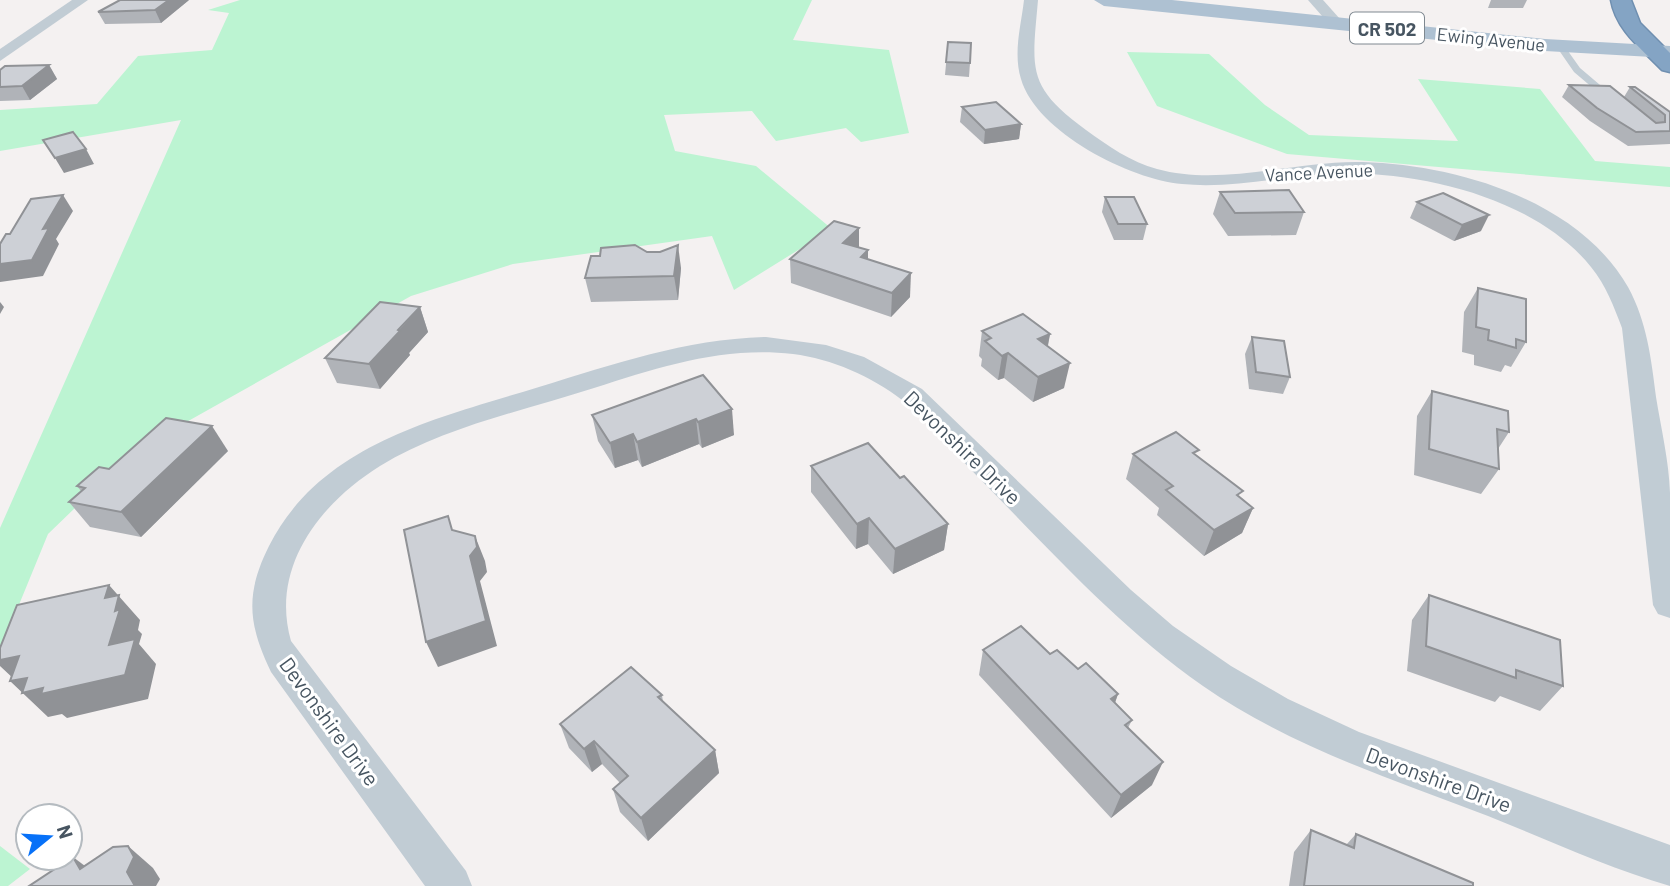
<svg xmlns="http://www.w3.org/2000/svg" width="1670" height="886" viewBox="0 0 1670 886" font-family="Barlow,sans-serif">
<rect width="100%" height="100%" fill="#f4f1f1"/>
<g fill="#bcf4d2">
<polygon points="240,0 812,0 793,40 889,50 909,133 861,142 846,128 776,141 752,111 664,115 675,151 756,166 832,229 734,290 712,236 513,264 411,296 133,452 48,534 0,651 0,528 181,120 0,151 0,110 97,104 138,56 212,50 229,13 208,10"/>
<polygon points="1127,52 1209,54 1265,105 1309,135 1458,141 1418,79 1540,89 1595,161 1670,167 1670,187 1287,154 1157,106"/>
<polygon points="0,846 30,869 8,886 0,886"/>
</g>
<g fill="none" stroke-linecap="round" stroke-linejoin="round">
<defs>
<path id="highway" d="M1611,0h20l9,23 30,30v19l-8,-2c-20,-21 -46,-40 -51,-70z"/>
</defs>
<use href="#highway" stroke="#6f8fb0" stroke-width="3"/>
<polygon fill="#c1ccd4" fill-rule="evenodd" points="1557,44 1563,44 1580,68 1613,96 1613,100 1607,100 1574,72 1556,46"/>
<g fill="#c1ccd4" fill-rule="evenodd">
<polygon points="72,0 88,0 0,61 0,49"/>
<path d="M1024,0h14c-6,70 -12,86 48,130 22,16 45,32 71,39 66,18 139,-9 206,-7 94,3 215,38 265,125 19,35 23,71 28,110 5,31 13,64 14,96 0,42 0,84 0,125l-12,-4 -5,-9 -31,-277c-8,-21 -16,-43 -31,-61 -56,-70 -176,-98 -261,-93 -49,2 -98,15 -148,10 -51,-4 -146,-52 -161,-105 -8,-26 0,-53 3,-79z"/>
<polygon points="1308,0 1323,0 1340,19 1342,22 1340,25 1330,25"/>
<path d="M766,337l60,8 38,12 58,32 209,201 42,36 58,40 57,33 71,33 311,113v41c-62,-18 -122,-46 -182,-70 -97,-37 -199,-70 -285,-130 -84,-59 -152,-135 -224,-208 -25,-25 -49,-56 -77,-78 -31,-24 -70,-41 -109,-46 -70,-8 -133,13 -199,34 -71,23 -150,39 -214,78 -61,38 -110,102 -89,175l175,230 6,15h-47l-154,-214c-23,-48 -26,-78 -2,-126 52,-103 170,-128 270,-159 76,-23 147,-48 227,-50z"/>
</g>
<polygon fill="#aec1d2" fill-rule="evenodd" points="1094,0 1172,0 1545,39 1670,46 1670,58 1545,51 1104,6"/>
<use href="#highway" fill="#84a4c4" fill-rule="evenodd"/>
</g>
<g fill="#b0b3b8">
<polygon points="189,0 161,23 105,24 98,12"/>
<polygon points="1491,0 1527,0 1523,8 1488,8"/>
<polygon points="948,42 970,63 969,77 945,75"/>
<polygon points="49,65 57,79 30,100 0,101 0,70"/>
<polygon points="1569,85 1624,97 1630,87 1670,112 1670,144 1628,146 1590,121 1562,97"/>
<polygon points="962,107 1021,124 1019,139 984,144 960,122"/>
<polygon points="1220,192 1304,212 1296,235 1228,236 1213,214"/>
<polygon points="1105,197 1147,224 1143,240 1114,240 1102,212"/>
<polygon points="1417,202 1481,231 1454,241 1410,218"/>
<polygon points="859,228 859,247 868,259 910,297 891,317 791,283 790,259"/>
<polygon points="647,252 681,268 678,300 591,302 585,278"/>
<polygon points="1478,288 1526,342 1511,367 1505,365 1501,372 1474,365 1474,355 1462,352 1464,312"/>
<polygon points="420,307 428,332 409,353 410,355 380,389 337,383 325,358"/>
<polygon points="982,331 1050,334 1048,346 1064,388 1033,402 1004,378 998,380 981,366 982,359 979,356"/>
<polygon points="1252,337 1290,377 1283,394 1249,389 1245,354"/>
<polygon points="703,375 734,435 702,448 699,444 642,467 638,460 615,468 598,441 592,415"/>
<polygon points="1432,391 1509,432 1498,449 1499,469 1481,494 1414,475 1417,416"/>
<polygon points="228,451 141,537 90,527 69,502 81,491 77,486 109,469"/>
<polygon points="1133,454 1197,456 1240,497 1253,508 1242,533 1204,556 1157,515 1159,508 1126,479"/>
<polygon points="811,466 900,478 948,524 944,550 893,574 868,544 856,549 811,492"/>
<polygon points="1429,595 1563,686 1540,711 1500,696 1495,702 1407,671 1412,620"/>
<polygon points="983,650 1050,654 1078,669 1118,694 1115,703 1132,720 1128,728 1152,785 1111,818 979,675"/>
<polygon points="662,695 663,702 715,750 719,773 648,841 620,812 613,789 620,783 602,764 592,772 569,748 560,724"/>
<polygon points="1311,830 1346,845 1356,834 1473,886 1289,886 1294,852"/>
</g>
<g fill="#909296">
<polygon points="169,0 189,0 161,23 155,10"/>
<polygon points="49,65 57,79 30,100 22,86"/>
<polygon points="1021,124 1019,139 984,144 985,130"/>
<polygon points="86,149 94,164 64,173 55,158"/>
<polygon points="63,195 73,211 56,239 59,244 43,276 0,282 0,264 43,229"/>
<polygon points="1489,215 1481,231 1454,241 1462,225"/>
<polygon points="859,228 859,252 843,243"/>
<polygon points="678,245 681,268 678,300 674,276"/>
<polygon points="868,250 868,274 861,257"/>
<polygon points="911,273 910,297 891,317 892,293"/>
<polygon points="0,302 4,307 0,314"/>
<polygon points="420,307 428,332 409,353 410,355 380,389 369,364"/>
<polygon points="1050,334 1045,359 1038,339"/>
<polygon points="1008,353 1004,378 998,380 1002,356"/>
<polygon points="1070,363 1064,388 1033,402 1038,377"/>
<polygon points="732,409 734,435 702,448 698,422"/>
<polygon points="696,419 699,444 642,467 637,442"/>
<polygon points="212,426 228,451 141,537 121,512"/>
<polygon points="633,434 638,460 615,468 610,443"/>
<polygon points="1253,508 1242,533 1204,556 1214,530"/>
<polygon points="869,518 868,544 856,549 857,524"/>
<polygon points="948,524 944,550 893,574 895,549"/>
<polygon points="475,536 485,561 487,572 480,581 497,646 438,667 426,642 470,556"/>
<polygon points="109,585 140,620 138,630 142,634 139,644 156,664 148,699 67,718 62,714 48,717 10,681 15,680 0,666 0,660 19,656 109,645 105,598"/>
<polygon points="1118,694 1109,719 1111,699"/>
<polygon points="594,741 602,764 592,772 584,749"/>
<polygon points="715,750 719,773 648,841 641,818"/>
<polygon points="1163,762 1152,785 1111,818 1121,795"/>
<polygon points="128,846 153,868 160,879 156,886 135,886 127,872"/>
<polygon points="73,857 101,878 80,869"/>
</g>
<g fill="#cdd0d6" stroke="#909296" stroke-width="2">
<polygon points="120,0 169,0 155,10 98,12"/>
<polygon points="948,42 971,43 970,63 946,62"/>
<polygon points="49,65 22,86 0,87 0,70 5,66"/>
<polygon points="1569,85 1610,86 1656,123 1665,122 1665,115 1630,87 1635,87 1670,112 1670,131 1636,132 1597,108"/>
<polygon points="996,102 1021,124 985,130 962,107"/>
<polygon points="73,132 86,149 55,158 43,140"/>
<polygon points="1289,190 1304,212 1235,213 1220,192"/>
<polygon points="1443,193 1489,215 1462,225 1417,202"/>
<polygon points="63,195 43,229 49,228 32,260 0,264 0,244 6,234 10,234 31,199"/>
<polygon points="1105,197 1134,197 1147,224 1118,224"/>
<polygon points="834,221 859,228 843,243 868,250 861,257 911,273 892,293 790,259"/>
<polygon points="635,245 647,252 660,252 678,245 674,276 585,278 591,256 600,256 601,248"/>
<polygon points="1478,288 1526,299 1526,342 1516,339 1516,348 1488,340 1489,330 1476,327"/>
<polygon points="380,302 420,307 398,330 400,331 369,364 325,358"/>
<polygon points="1023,314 1050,334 1038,339 1070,363 1038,377 1008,353 1002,356 985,341 991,338 982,331"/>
<polygon points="1252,337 1284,341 1290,377 1256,372"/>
<polygon points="703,375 732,409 698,422 696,419 637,442 633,434 610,443 592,415"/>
<polygon points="1432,391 1508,411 1509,432 1497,429 1499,469 1429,449"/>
<polygon points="166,418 212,426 121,512 69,502 85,488 77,486 99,467 109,469"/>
<polygon points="1176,432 1199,450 1193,453 1243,491 1237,495 1253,508 1214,530 1166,490 1173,486 1133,454"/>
<polygon points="868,443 900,478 904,476 948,524 895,549 869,518 857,524 811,466"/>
<polygon points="448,516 452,530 475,536 477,547 470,556 486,621 426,642 404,530"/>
<polygon points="109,585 105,598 119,595 115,611 120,609 109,645 135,639 125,675 41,694 43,688 22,693 27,678 10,681 19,656 0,660 0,648 17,605"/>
<polygon points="1429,595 1560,640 1563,686 1516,670 1516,678 1426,646"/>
<polygon points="1021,626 1050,654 1057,650 1078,669 1086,663 1118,694 1111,699 1132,720 1125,725 1163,762 1121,795 983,650"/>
<polygon points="631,667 662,695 658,697 715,750 641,818 613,789 628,776 594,741 584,749 560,724"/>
<polygon points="1311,830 1354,848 1356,834 1473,883 1473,886 1304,886"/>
<polygon points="128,846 134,857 127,872 135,886 29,886 73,857 80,869 113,847"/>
</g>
<g text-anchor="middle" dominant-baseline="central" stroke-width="6" stroke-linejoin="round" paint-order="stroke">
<g font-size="18" fill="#475561" stroke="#fff">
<text transform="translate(1491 39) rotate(6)">Ewing Avenue</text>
<text transform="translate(1319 172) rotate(-3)">Vance Avenue</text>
</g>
<rect fill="#fff" stroke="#7e8890" stroke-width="2" x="1350" y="12.5" width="74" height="31" rx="5"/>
<g font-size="19" font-weight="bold" fill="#475561">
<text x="1387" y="28">CR 502</text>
</g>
<g font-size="21" fill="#475561" stroke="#fff">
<text transform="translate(963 447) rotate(44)">Devonshire Drive</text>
<text transform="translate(330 721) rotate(54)">Devonshire Drive</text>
<text transform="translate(1439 779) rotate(20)">Devonshire Drive</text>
</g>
</g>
<g transform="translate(49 837) rotate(72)"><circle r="33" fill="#ffffff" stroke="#b5bbc0" stroke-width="2"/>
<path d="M0-5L12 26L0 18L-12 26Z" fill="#0771f8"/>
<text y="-10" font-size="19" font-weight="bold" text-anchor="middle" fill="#475561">N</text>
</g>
</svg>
